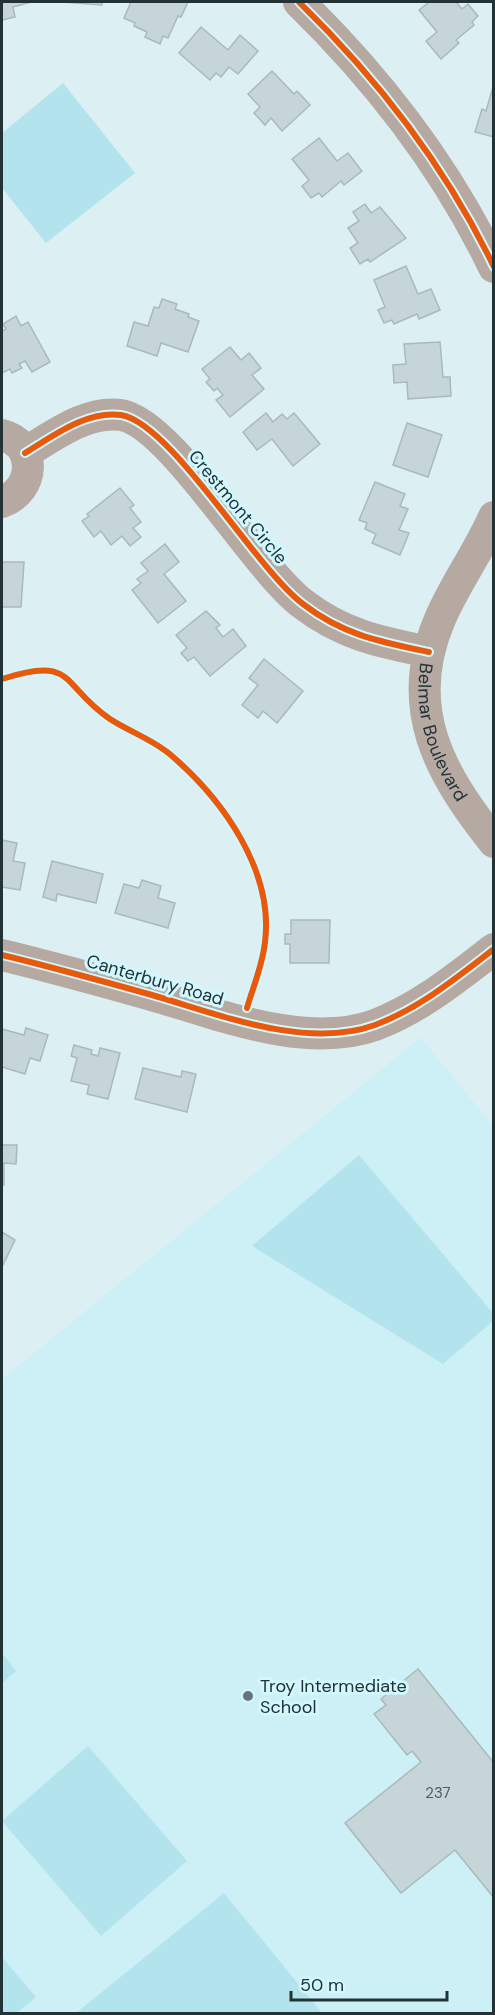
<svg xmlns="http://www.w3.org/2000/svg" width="495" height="2015" viewBox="0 0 495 2015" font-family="'DM Sans',sans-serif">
<rect width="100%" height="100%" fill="#dcf0f4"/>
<polygon fill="#cdf0f7" points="421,1037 493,1126 493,2013 2,2014 2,1379"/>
<g fill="#b3e4ed">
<polygon points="63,83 135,173 46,243 2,188 2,133"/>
<polygon points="359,1155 493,1313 493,1321 443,1364 252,1246"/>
<polygon points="2,1653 16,1671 2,1683"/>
<polygon points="88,1746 187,1861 101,1936 2,1821"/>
<polygon points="224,1893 322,2013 76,2013"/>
<polygon points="2,1957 36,1997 17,2013 2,2013"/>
</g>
<g fill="#c5d5d8" stroke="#a9b9bc" stroke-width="1.5">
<polygon points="2,2 31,2 13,7 15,17 2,20"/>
<polygon points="62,2 102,2 102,5"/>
<polygon points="131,2 188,2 181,17 178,16 168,38 163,36 160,44 145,37 147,32 134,26 135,23 124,18"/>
<polygon points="429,2 456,2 462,9 468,4 478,16 472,22 474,25 456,40 459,43 441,59 426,41 437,32 419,10"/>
<polygon points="201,27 228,50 240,35 258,51 238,74 229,67 221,77 216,73 210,80 179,53"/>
<polygon points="272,71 294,94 297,91 310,105 282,131 271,118 265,125 254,113 260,107 248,94"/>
<polygon points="493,87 494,88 494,137 475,132 482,109 486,111"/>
<polygon points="319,138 337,161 348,153 362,171 344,185 341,181 322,197 319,193 311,198 302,186 309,180 292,159"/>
<polygon points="365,204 371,213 380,207 406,238 370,262 368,259 360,264 350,248 358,243 348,228 359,221 353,212"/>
<polygon points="406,266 418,294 431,289 440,310 419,319 417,314 394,324 392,320 384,323 378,310 385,307 374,280"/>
<polygon points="162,299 177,304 175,309 189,314 188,317 199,321 188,352 161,343 157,356 127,346 134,322 148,326 154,307 159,308"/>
<polygon points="16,316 21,326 28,322 50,362 32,372 25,361 19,364 22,368 12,373 10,369 2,373 2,331 6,329 3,324"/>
<polygon points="440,342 443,377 450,377 451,396 408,399 407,382 394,383 393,365 406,364 404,344"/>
<polygon points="230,347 241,360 249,353 261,368 252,375 264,389 230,417 216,400 223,395 217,388 214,391 206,382 210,379 202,369"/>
<polygon points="266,413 273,422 282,414 287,419 294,413 320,444 293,466 272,439 257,450 243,432"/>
<polygon points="407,423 442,435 428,477 393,465"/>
<polygon points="375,482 405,494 400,506 408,509 399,530 409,533 400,555 372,543 376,534 365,529 367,523 359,520"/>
<polygon points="120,488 134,505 130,508 141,522 133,528 141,537 130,546 122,536 111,545 101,531 94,537 82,521 89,516 87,514"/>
<polygon points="165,544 179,562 164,574 186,601 158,623 132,590 141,583 137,579 148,571 141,563"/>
<polygon points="2,562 24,562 21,607 2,607"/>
<polygon points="206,611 220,625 216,628 223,637 233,629 246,646 210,676 194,657 188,661 181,653 187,648 176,635"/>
<polygon points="264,659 303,691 277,723 263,711 258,718 242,705 258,685 249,678"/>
<polygon points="2,840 17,843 13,861 25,863 20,890 2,887"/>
<polygon points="52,861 103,874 96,903 57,894 56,901 43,897"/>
<polygon points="142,880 161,886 158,898 175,903 168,928 115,913 124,884 139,888"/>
<polygon points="291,920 330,920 329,963 290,963 290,944 285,944 285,934 291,934"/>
<polygon points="26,1028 48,1035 40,1061 30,1058 25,1074 2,1067 2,1029 24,1035"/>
<polygon points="74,1045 92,1050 91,1054 98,1056 100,1048 120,1053 108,1099 87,1094 89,1085 71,1081 77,1058 71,1056"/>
<polygon points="143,1068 181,1077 182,1071 196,1074 187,1112 135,1099"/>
<polygon points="2,1145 17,1145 16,1164 4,1163 4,1185 2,1185"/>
<polygon points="2,1232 15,1240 2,1267"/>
<polygon points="418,1669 494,1763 494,1898 455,1850 401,1893 345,1823 421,1762 412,1751 407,1755 374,1714 386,1705 381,1699"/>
</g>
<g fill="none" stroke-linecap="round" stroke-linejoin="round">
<g stroke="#b6a9a1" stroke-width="32">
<path d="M299,2c79,77 147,165 195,265"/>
<path d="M2,435c36,9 33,55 0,67"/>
<path d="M25,453c28,-17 62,-43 96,-38 50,8 134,153 182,189 40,31 78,38 126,48"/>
<path id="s1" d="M494,517c-16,36 -39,67 -54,102 -38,88 -1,154 54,223"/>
<path d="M2,955c50,12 100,26 150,40 66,19 154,55 223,30 45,-17 81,-47 119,-76"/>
</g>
<defs>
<g id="cycleway">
<path d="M299,2c79,77 147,165 195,265"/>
<path d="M25,453c28,-17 62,-43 96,-38 50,8 134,153 182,189 40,31 78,38 126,48"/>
<path d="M2,679c74,-24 58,6 108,40 20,13 44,21 62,37 51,44 102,115 93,186 -2,22 -12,45 -18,66"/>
<path d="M2,955c50,12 100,26 150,40 66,19 154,55 223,30 45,-17 81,-47 119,-76"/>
</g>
</defs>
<use href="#cycleway" stroke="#d1f7ff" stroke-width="10"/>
<use href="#cycleway" stroke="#e8590c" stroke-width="6"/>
</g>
<circle fill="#647478" stroke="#d1f7ff" stroke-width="2" cx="248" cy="1696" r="6"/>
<g text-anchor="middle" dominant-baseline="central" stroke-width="6" stroke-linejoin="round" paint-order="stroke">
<g font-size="15" fill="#4d5c60">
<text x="438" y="1793">237</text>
</g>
<g font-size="18" fill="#233235" stroke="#d1f7ff">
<text transform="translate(238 507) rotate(50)">Crestmont Circle</text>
<text stroke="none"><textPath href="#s1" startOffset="234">Belmar Boulevard</textPath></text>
<text transform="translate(155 980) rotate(16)">Canterbury Road</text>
</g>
<g font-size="18" fill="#233235" stroke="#d1f7ff" text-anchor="start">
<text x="260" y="1686">Troy Intermediate<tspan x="260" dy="21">School</tspan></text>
</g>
</g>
<rect width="495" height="2015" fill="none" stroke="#233235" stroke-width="6"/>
<path d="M291 1991v9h156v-9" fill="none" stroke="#233235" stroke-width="3"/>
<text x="300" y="1991" font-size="18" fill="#233235" stroke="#d1f7ff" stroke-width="4.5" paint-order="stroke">50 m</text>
</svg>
